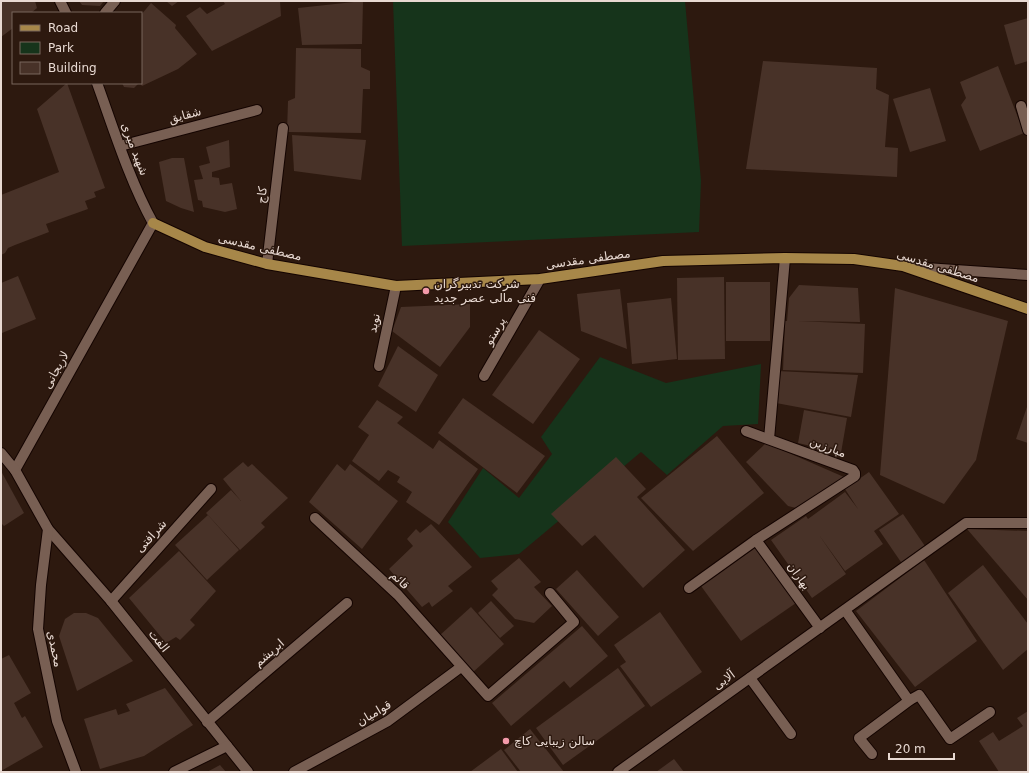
<svg xmlns="http://www.w3.org/2000/svg" width="1029" height="773" viewBox="0 0 1029 773" font-family="'DejaVu Sans',Cairo,sans-serif">
<rect width="100%" height="100%" fill="#2d190f"/>
<g fill="#16341b">
<polygon points="393,1 685,1 701,181 699,232 402,246"/>
<polygon points="600,357 666,383 761,364 758,424 723,426 667,475 641,452 519,554 480,558 448,522 483,468 519,498 552,454 541,437"/>
</g>
<g fill="#483228">
<polygon points="1,1 35,1 37,8 31,13 13,13 13,28 1,37"/>
<polygon points="79,1 104,1 100,6 82,5"/>
<polygon points="166,1 179,1 172,6"/>
<polygon points="223,1 280,1 281,16 212,51 186,16 200,7 207,14 225,4"/>
<polygon points="363,1 362,44 302,45 298,8"/>
<polygon points="151,3 176,25 175,28 197,54 178,69 142,86 140,83 141,15"/>
<polygon points="1028,18 1028,61 1015,65 1004,25"/>
<polygon points="296,48 361,49 361,67 370,71 370,89 363,89 361,133 287,132 288,101 295,98"/>
<polygon points="763,61 877,68 876,89 889,95 885,147 898,148 897,177 746,169"/>
<polygon points="998,66 1024,133 980,151 961,105 966,98 960,82"/>
<polygon points="67,83 105,188 94,192 96,197 85,201 88,209 46,224 49,232 15,245 8,248 5,253 1,255 1,195 59,172 37,109"/>
<polygon points="122,83 139,83 134,88 124,87"/>
<polygon points="930,88 946,141 910,152 893,99"/>
<polygon points="292,135 366,140 361,180 294,171"/>
<polygon points="229,140 230,167 212,172 212,177 219,178 220,185 232,183 237,209 225,212 203,207 202,201 198,200 194,180 203,179 199,166 210,163 206,147"/>
<polygon points="172,158 184,158 194,212 181,208 166,201 159,162"/>
<polygon points="18,276 36,319 2,333 1,330 1,283"/>
<polygon points="724,277 725,359 678,360 677,278"/>
<rect x="726" y="282" width="44" height="59"/>
<polygon points="799,285 858,288 860,322 798,321 865,324 863,373 783,370 785,321 787,321 789,298"/>
<polygon points="895,288 1008,321 976,460 944,504 880,475"/>
<polygon points="620,289 627,349 581,331 577,294"/>
<polygon points="671,298 677,359 632,364 627,303"/>
<polygon points="470,304 470,327 440,367 392,331 401,307"/>
<polygon points="539,330 580,359 533,424 492,395"/>
<polygon points="398,346 438,375 416,412 378,386"/>
<polygon points="777,371 858,375 851,417 776,403"/>
<polygon points="463,398 545,456 517,493 438,433"/>
<polygon points="377,400 403,417 397,423 433,449 439,440 478,469 439,525 406,502 412,492 397,482 400,477 388,470 379,481 352,461 369,435 358,427"/>
<polygon points="1028,404 1028,443 1016,439"/>
<polygon points="804,410 847,418 841,453 798,443"/>
<polygon points="717,436 764,493 693,551 641,498"/>
<polygon points="766,443 844,477 796,508 788,506 746,462"/>
<polygon points="616,457 646,489 637,497 685,550 643,588 595,535 582,546 551,514"/>
<polygon points="243,462 248,467 252,464 288,498 261,523 265,527 240,550 206,513 231,490 241,501 223,479"/>
<polygon points="337,464 345,471 350,464 398,501 362,549 309,502"/>
<polygon points="1,471 24,513 4,526 1,523"/>
<polygon points="869,472 899,514 874,531 883,544 845,571 819,535 846,574 812,598 771,540 806,516 808,519 845,492 858,509 845,489"/>
<polygon points="903,514 927,549 903,565 879,530"/>
<polygon points="208,515 239,550 207,580 175,545"/>
<polygon points="431,524 472,567 448,586 453,591 432,607 429,602 422,607 389,569 413,546 407,539 416,529 420,533"/>
<polygon points="967,529 1028,531 1028,600"/>
<polygon points="756,547 796,603 741,641 701,586"/>
<polygon points="179,551 216,591 190,620 195,625 180,640 176,637 166,643 129,598"/>
<polygon points="519,558 541,582 534,587 552,606 534,623 515,619 492,595 498,589 491,581"/>
<polygon points="924,560 977,641 915,687 856,611"/>
<polygon points="983,565 1028,624 1028,649 1003,670 948,593"/>
<polygon points="577,570 619,617 598,636 556,589"/>
<polygon points="491,601 514,626 500,638 478,613"/>
<polygon points="471,607 504,644 472,673 439,636"/>
<polygon points="660,612 702,672 651,707 620,666 626,662 614,645"/>
<polygon points="74,613 86,613 98,618 133,661 77,691 59,636 65,619"/>
<polygon points="582,626 608,656 570,688 564,681 511,726 492,703"/>
<polygon points="9,655 31,693 14,703 22,718 25,716 43,747 1,771 1,659"/>
<polygon points="618,668 645,706 563,765 536,728"/>
<polygon points="165,688 193,725 144,756 100,769 84,719 116,709 118,715 130,711 126,704"/>
<polygon points="1028,711 1028,772 999,772 979,741 993,732 999,741 1023,726 1017,718"/>
<polygon points="530,729 564,772 521,772 504,750"/>
<polygon points="501,749 518,772 470,772"/>
<polygon points="674,759 684,772 656,772"/>
<polygon points="220,765 226,772 207,772"/>
</g>
<g fill="none" stroke-linecap="round" stroke-linejoin="round">
<defs>
<g id="minor">
<polyline points="60,1 66,13"/>
<polyline points="105,13 115,1"/>
<path d="M97,83c17,47 32,96 56,140l-138,247 33,59 63,72 137,171"/>
<polyline points="1021,106 1028,130"/>
<polyline points="120,146 257,110"/>
<polyline points="267,264 283,128"/>
<polyline points="911,267 1028,275"/>
<polyline points="379,366 396,286"/>
<polyline points="484,376 540,279"/>
<polyline points="769,439 785,258"/>
<polyline points="1,453 15,470"/>
<polyline points="315,518 398,595 488,696 574,622 550,593"/>
<polyline points="48,529 41,585 38,629 57,721 76,772"/>
<polyline points="756,540 820,628"/>
<polyline points="689,588 756,540 855,476 855,473 853,470 746,431"/>
<polyline points="111,601 211,489"/>
<polyline points="845,610 907,698 910,700 919,695 950,739 990,712"/>
<polyline points="750,678 791,734"/>
<polyline points="207,722 347,603"/>
<polyline points="872,754 859,738 910,700"/>
<polyline points="174,772 227,746"/>
<polyline points="294,772 388,721 461,667"/>
<polyline points="618,772 966,523 1028,523"/>
</g>
<polyline id="major" points="153,223 205,247 267,264 396,286 540,279 663,261 785,258 854,259 903,266 1028,309"/>
</defs>
<use href="#minor" stroke="#140400" stroke-width="12"/>
<use href="#major" stroke="#140400" stroke-width="12"/>
<use href="#minor" stroke="#785f53" stroke-width="10"/>
<use href="#major" stroke="#a78749" stroke-width="10"/>
</g>
<g fill="#f39aaa" stroke="#2d190f" stroke-width="1.5">
<circle cx="426" cy="291" r="4"/>
<circle cx="506" cy="741" r="4"/>
</g>
<g text-anchor="middle" dominant-baseline="central" stroke-width="3" stroke-linejoin="round" paint-order="stroke">
<g font-size="12" fill="#e8d9d2" stroke="#2d190f">
<text transform="translate(185 115) rotate(-15)">شقایق</text>
<text transform="translate(135 149) rotate(69)">شهید میری</text>
<text transform="translate(262 195) rotate(-83)">کاج</text>
<text transform="translate(260 247) rotate(13)">مصطفی مقدسی</text>
<text transform="translate(588 259) rotate(-8)">مصطفی مقدسی</text>
<text transform="translate(938 266) rotate(17)">مصطفی مقدسی</text>
<text transform="translate(374 323) rotate(-78)">نوید</text>
<text transform="translate(495 331) rotate(-60)">پرستو</text>
<text transform="translate(56 370) rotate(-61)">لاریجانی</text>
<text transform="translate(828 447) rotate(21)">مبارزین</text>
<text transform="translate(151 536) rotate(-48)">شرافتی</text>
<text transform="translate(799 576) rotate(54)">بهاران</text>
<text transform="translate(400 580) rotate(44)">قائم</text>
<text transform="translate(159 641) rotate(51)">الفت</text>
<text transform="translate(55 649) rotate(78)">محمدی</text>
<text transform="translate(269 653) rotate(-41)">ابریشم</text>
<text transform="translate(724 680) rotate(-36)">آلایی</text>
<text transform="translate(374 713) rotate(-31)">قوامیان</text>
</g>
<g font-size="12" fill="#e8d9d2" stroke="#2d190f" text-anchor="start">
<text x="434" y="284">شرکت تدبیرگران<tspan x="434" dy="14">فنی مالی عصر جدید</tspan></text>
<text x="514" y="741">سالن زیبایی کاچ</text>
</g>
</g>
<rect width="1029" height="773" fill="none" stroke="#e8d9d2" stroke-width="4"/>
<rect x="12" y="12" width="130" height="72" fill="#2d190f" stroke="#78665d"/>
<rect x="20" y="25" width="20" height="6" fill="#a78749" stroke="#78665d"/>
<text x="48" y="32" font-size="12" fill="#e8d9d2">Road</text>
<rect x="20" y="42" width="20" height="12" fill="#16341b" stroke="#78665d"/>
<text x="48" y="52" font-size="12" fill="#e8d9d2">Park</text>
<rect x="20" y="62" width="20" height="12" fill="#483228" stroke="#78665d"/>
<text x="48" y="72" font-size="12" fill="#e8d9d2">Building</text>
<path d="M889 753v6h65v-6" fill="none" stroke="#e8d9d2" stroke-width="2"/>
<text x="895" y="753" font-size="12" fill="#e8d9d2" stroke="#2d190f" stroke-width="3" paint-order="stroke">20 m</text>
</svg>
